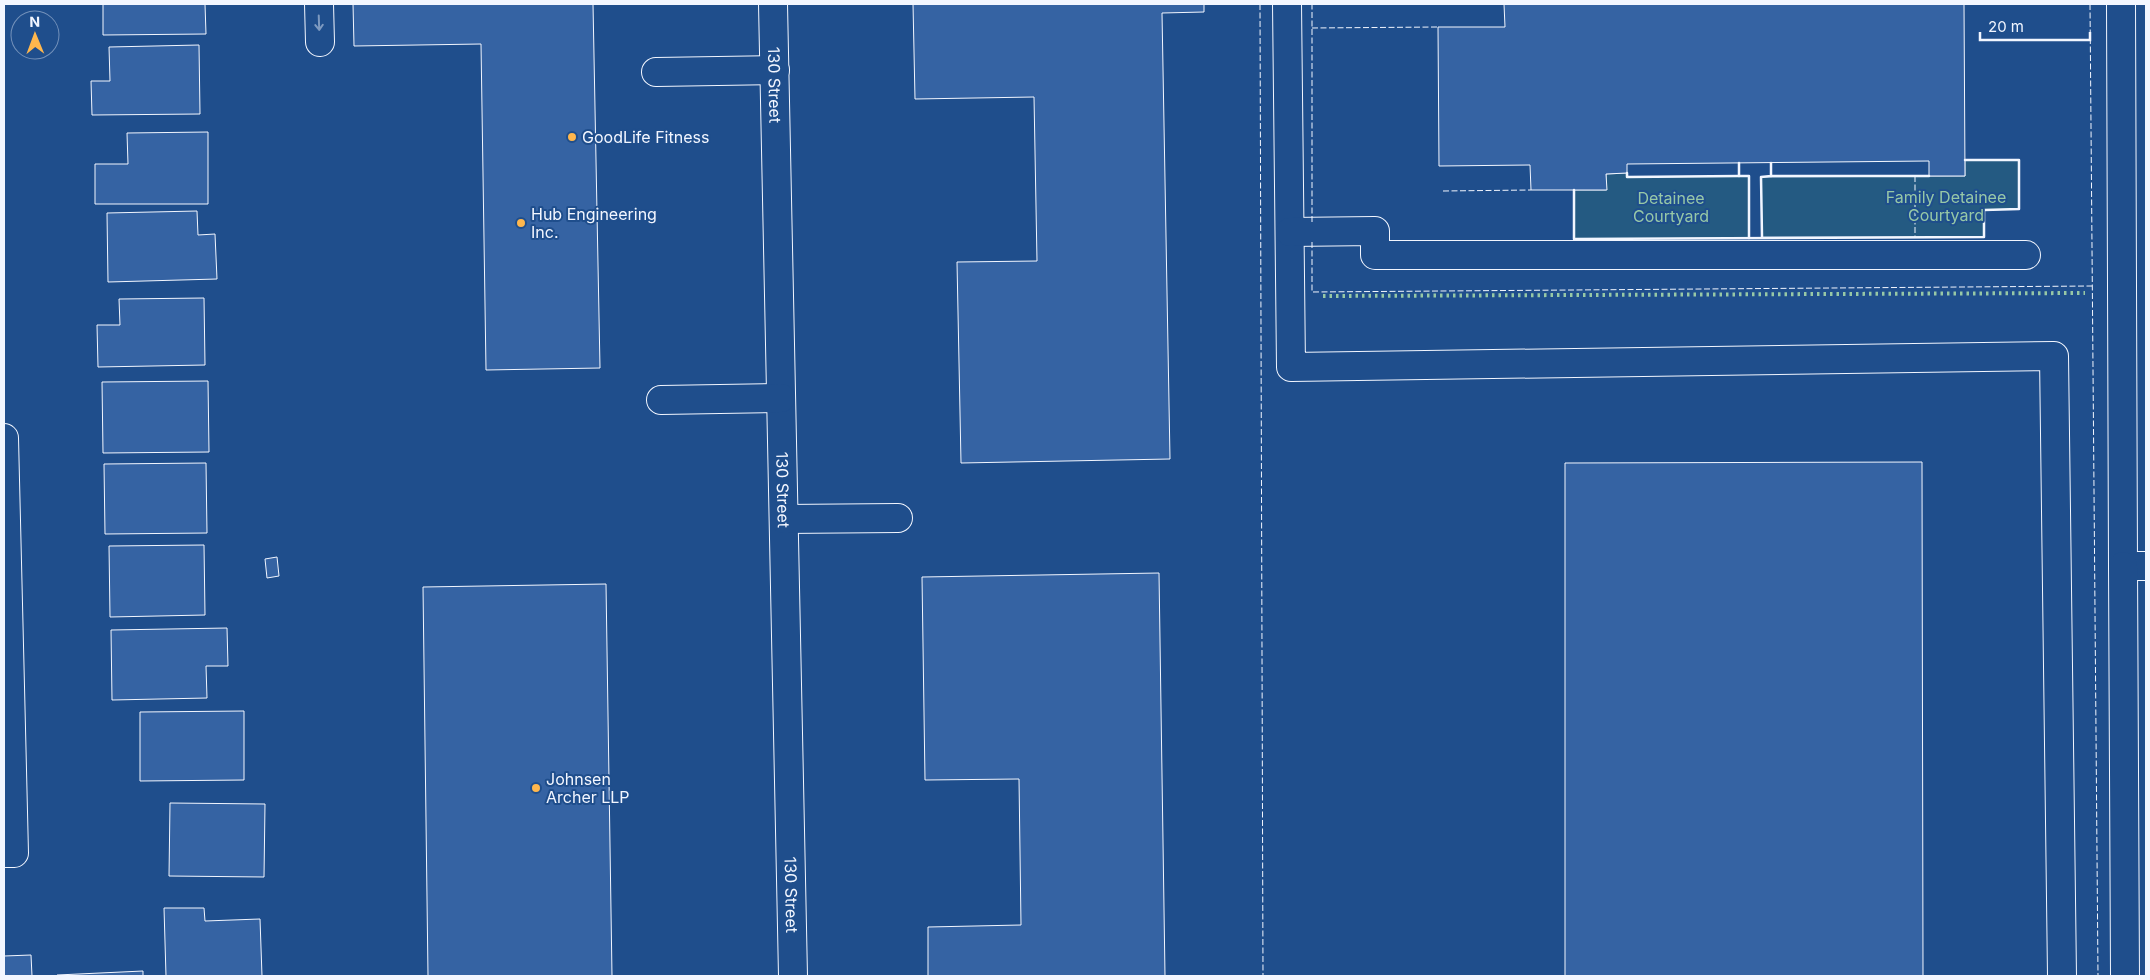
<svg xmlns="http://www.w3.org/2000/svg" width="2150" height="980" viewBox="0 0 2150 980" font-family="Inter,sans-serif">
<rect width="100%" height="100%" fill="#1f4e8c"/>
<g fill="#245a82" stroke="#a8bbd7">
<polygon points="1965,160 2019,160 2019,209 1984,210 1984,237 1762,237 1761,177 1965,176"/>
<polygon points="1627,173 1628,177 1749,176 1749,238 1574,239 1574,190 1606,190 1606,174"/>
</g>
<g fill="#3563a3" stroke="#f2f6ff">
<polygon points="103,4 205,4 206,34 103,35"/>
<polygon points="353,4 593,4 600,368 486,370 481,44 354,46"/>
<polygon points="913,4 1204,4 1204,12 1162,13 1170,459 961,463 957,262 1037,261 1034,97 915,99"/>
<polygon points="1504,4 1964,4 1965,176 1929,176 1929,161 1627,164 1627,173 1606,174 1607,190 1531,190 1530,165 1439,166 1438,27 1505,27"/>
<polygon points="199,45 200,114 92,115 91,81 110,81 109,47"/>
<polygon points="208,132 208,204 95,204 95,164 128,164 127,133"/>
<polygon points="197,211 198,235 215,234 217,279 108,282 107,213"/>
<polygon points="204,298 205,365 98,367 97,325 120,325 119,299"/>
<polygon points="208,381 209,452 103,453 102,382"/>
<polygon points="1922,462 1923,976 1565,976 1565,463"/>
<polygon points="206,463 207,533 105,534 104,464"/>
<polygon points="204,545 205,615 110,617 109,546"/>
<polygon points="277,557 279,576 267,578 265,559"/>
<polygon points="1159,573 1165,976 928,976 928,927 1021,925 1019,779 925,780 922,577"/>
<polygon points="606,584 612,976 428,976 423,587"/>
<polygon points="227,628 228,666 206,666 207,698 112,700 111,630"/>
<polygon points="244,711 244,780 140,781 140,712"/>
<polygon points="170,803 265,804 264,877 169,876"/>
<polygon points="164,908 204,908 205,921 260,919 262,976 166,976"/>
<polygon points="31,955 32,976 4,976 4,956"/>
<polygon points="143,971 143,976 57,976 57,975"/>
</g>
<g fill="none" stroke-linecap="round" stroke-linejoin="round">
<defs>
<g id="minor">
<polyline points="319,4 320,42"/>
<path id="s1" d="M773,4l20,972"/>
<polyline points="1287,4 1291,367 2054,356 2062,976"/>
<polyline points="2121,4 2123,566 2146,566"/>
<polyline points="656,72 775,70"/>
<polyline points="1290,232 1375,231 1375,255 2026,255"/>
<polyline points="661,400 781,398"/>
<polyline points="4,438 14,853 4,853"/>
<polyline points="784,519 898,518"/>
<polyline points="2123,566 2125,976"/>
</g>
</defs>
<use href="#minor" stroke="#f2f6ff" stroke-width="30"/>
<use href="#minor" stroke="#1f4e8c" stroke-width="28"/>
<polyline stroke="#97c8a6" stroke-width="4" stroke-dasharray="2.5 4" stroke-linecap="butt" points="1323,296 2085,293"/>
<g stroke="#f2f6ff" stroke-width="1" stroke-dasharray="6 2.5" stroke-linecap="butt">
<polyline points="1260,4 1263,976"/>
<polyline points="2090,4 2098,976"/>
<polyline points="1312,28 1438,27"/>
<polyline points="1915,176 1915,237"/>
<polyline points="1443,191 1531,190"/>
<polyline points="1312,222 1312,4"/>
<polyline points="1312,242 1312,292 2092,286"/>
</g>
<g stroke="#f2f6ff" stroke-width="2.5">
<polyline points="1739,163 1739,176 1749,176 1749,238"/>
<polyline points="1627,173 1627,177 1739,176"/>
<polyline points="1771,176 1929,176"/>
<polyline points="1574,190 1574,239 1984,237 1984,210 2019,209 2019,160 1965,160"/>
<polyline points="1762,237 1761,177 1771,176 1771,163"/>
</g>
</g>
<defs><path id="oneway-shaft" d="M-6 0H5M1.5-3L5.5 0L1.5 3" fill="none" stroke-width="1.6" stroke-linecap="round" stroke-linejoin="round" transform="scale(1.25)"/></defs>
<use stroke="#7e9ac0" href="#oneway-shaft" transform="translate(319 23) rotate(88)"/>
<g fill="#ffb74d" stroke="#1f4e8c" stroke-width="2">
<circle cx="572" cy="137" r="5"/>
<circle cx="521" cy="223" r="5"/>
<circle cx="536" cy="788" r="5"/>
</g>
<g text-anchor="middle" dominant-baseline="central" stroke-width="4" stroke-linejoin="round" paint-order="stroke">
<g font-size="16" fill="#f2f6ff" stroke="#1f4e8c">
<text stroke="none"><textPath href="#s1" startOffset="81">130 Street</textPath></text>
<text stroke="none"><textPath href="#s1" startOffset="486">130 Street</textPath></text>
<text stroke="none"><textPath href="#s1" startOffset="891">130 Street</textPath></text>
</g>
<g font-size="16" fill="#f2f6ff" stroke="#1f4e8c" text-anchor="start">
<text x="582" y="137">GoodLife Fitness</text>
<text x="531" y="214">Hub Engineering<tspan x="531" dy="18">Inc.</tspan></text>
<text x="546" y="779">Johnsen<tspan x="546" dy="18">Archer LLP</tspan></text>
</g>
<g font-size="16" fill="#97c8a6" stroke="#1f4e8c">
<text x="1946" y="197">Family Detainee<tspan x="1946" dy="18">Courtyard</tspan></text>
<text x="1671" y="198">Detainee<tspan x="1671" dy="18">Courtyard</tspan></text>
</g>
</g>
<rect width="2150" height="980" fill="none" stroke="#f2f6ff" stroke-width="10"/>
<g transform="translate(35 35) rotate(359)"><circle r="24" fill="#1f4e8c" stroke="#7391ba"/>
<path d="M0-4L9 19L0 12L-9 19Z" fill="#ffb74d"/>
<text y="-8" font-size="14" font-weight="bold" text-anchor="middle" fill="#f2f6ff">N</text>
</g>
<path d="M1980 32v8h110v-8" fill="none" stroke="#f2f6ff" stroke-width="2.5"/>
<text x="1988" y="32" font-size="15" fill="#f2f6ff" stroke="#1f4e8c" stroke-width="4" paint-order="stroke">20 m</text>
</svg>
